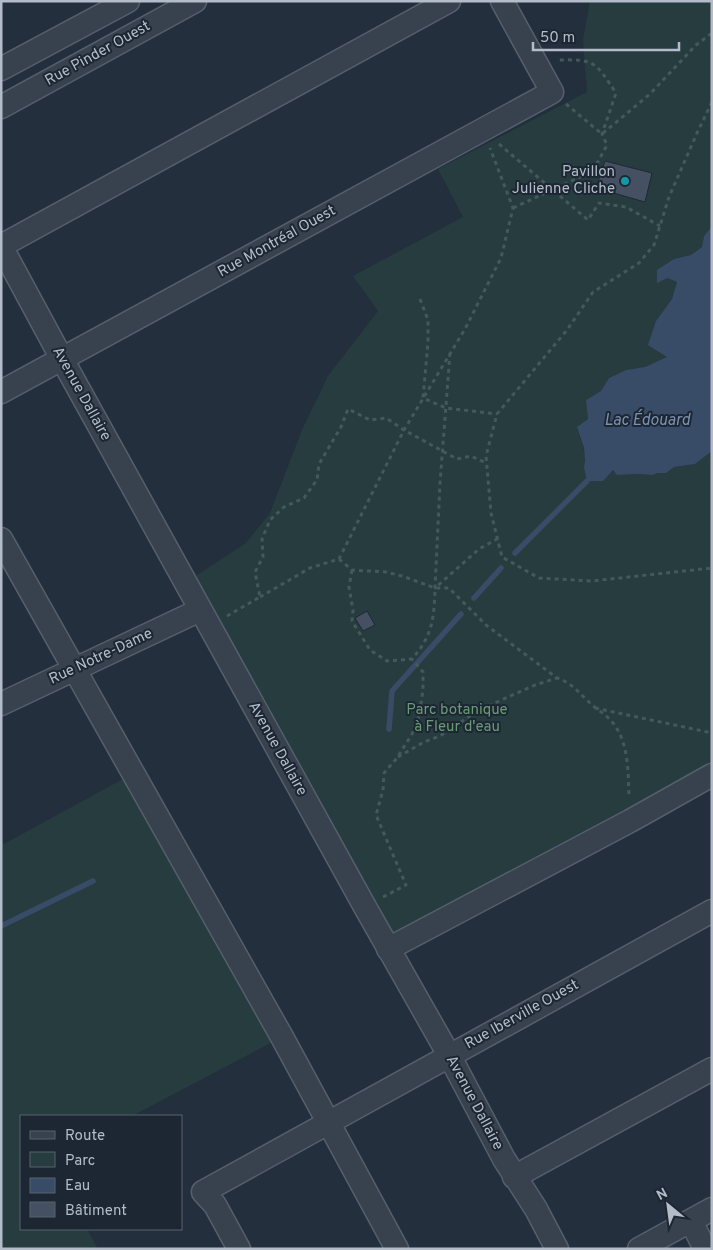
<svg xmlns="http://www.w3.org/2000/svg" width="713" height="1250" viewBox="0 0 713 1250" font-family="Overpass,sans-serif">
<rect width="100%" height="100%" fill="#242f3e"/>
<g fill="#263c3f">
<path d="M590,1h122v225l-8,10 -2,11 -11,8 -17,4 -7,19 10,4 -5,17 -16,22 12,36 -23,10 -19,3 -17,8 -8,13 -15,9 2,19 -11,9c4,13 10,25 7,39l23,8 6,-5 5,5 20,-1 14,1 6,-2h8l8,-6 21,-3 17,-13v324l-324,174 -203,-366 61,-40 24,-30 32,-83 26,-54 50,-65 -25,-35 110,-59 -25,-48 149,-77 -4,-52z"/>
<polygon points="134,773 282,1037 132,1116 21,1116 21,1229 87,1229 98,1249 1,1249 1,839 4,844"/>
</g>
<polygon fill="#394c67" points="712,226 712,451 695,464 674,467 666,473 658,473 652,475 638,474 617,475 613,470 603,481 587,481 584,467 585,461 584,448 577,427 588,419 586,400 601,391 609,378 626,370 645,367 667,357 648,345 656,321 672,299 677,282 667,278 657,283 657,270 674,259 691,255 702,247 704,236"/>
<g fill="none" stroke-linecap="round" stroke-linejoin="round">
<g stroke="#394c67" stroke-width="5.5">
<polyline points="515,553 587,481"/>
<polyline points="474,598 501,568"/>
<polyline points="389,729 392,691 461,614"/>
<polyline points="1,926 93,881"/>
</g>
</g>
<g fill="#455162" stroke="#1f2835">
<polygon points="605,161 652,173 645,202 596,188"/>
<polygon points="367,611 375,625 363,631 355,618"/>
</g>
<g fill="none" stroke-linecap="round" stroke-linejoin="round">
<defs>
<g id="minor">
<polyline points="1,69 128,1"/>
<polyline points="1,107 195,1"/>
<polyline points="1,246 62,359 365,907 449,1055 504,1159 536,1209 557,1249"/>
<polyline points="1,246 449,1"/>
<polyline points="1,392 552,92 502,1"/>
<polyline points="1,539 282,1037 397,1249"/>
<polyline points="1,704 200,610"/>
<polyline points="388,949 630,821 712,775"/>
<polyline points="514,1177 712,1069"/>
<polyline points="691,1221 705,1249"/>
<polyline points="239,1249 215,1205 203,1192 712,911"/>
<polyline points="639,1249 712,1209"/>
</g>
</defs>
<use href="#minor" stroke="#565f6c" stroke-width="25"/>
<g stroke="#44595c" stroke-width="3" stroke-dasharray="4 4" stroke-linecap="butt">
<polyline points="712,102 697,133 669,197 654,245 639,263 593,292 567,330 497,414 486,456 491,513 502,557 539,578 592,581 712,568"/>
<polyline points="566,104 602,134 650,94 696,45 712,33"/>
<polyline points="499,144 588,220 599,203 626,207 660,226"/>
<path d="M513,208l80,-37 14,-26 -5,-11 14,-41c-21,-31 -20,-34 -58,-33"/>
<polyline points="420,299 428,320 428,342 423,398 446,408 497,414"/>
<polyline points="450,353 440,483 435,588 479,549 497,539"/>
<path d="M339,559l13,11 34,2 16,4 33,12h14l37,37 71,53c14,4 22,15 33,25 7,7 17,12 23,20 16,20 15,50 16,74"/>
<path d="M352,570l-3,17 4,23 -1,11 18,29 17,11 25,-2c21,-24 22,-41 23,-71"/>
<polyline points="260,597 310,568 339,559 404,430 465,329 501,258 513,208 490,148"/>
<polyline points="227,616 260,597 255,572 263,557 262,539 270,520 284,507 304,498 317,480 319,464 341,427 348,409 370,420 386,418 404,430 457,459 471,456 486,463"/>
<polyline points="595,708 712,733"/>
<polyline points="398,757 424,742 440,736 470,716 497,702 535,685 557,678"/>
<polyline points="383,897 406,885 376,815 383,790 384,773 397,758 412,734 419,716 423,690 423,672 412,659"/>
</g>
<use href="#minor" stroke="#38414e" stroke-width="22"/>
</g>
<circle fill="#0f9aa8" stroke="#1d2633" stroke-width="2" cx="625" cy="181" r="5"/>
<g text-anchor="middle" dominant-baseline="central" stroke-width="4" stroke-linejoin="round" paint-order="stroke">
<g font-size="15" fill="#b4bcc9" stroke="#1d2633">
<text transform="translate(98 54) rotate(-29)">Rue Pinder Ouest</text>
<text transform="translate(277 242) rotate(-29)">Rue Montréal Ouest</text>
<text transform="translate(81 394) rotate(61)">Avenue Dallaire</text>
<text transform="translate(101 657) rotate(-25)">Rue Notre-Dame</text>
<text transform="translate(277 749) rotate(61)">Avenue Dallaire</text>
<text transform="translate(522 1015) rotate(-29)">Rue Iberville Ouest</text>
<text transform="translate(474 1103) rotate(62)">Avenue Dallaire</text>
</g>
<g font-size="15" fill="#b4bcc9" stroke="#1d2633" text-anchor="end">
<text x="615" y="172">Pavillon<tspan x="615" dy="17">Julienne Cliche</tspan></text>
</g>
<g font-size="15" fill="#6b9a76" stroke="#1d2633">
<text x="457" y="710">Parc botanique<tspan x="457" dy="17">à Fleur d'eau</tspan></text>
</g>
<g font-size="16" font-style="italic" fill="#7c92b1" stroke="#1d2633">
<text x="647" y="421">Lac Édouard</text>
</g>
</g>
<rect width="713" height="1250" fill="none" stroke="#b4bcc9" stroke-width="5"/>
<rect x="20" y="1115" width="162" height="115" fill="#1d2633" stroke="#59626f"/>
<rect x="30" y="1131" width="25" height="8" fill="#38414e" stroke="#59626f"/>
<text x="65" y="1140" font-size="15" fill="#b4bcc9">Route</text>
<rect x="30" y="1152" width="25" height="15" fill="#263c3f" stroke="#59626f"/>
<text x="65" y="1165" font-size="15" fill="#b4bcc9">Parc</text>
<rect x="30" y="1178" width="25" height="15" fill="#394c67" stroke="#59626f"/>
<text x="65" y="1190" font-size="15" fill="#b4bcc9">Eau</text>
<rect x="30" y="1202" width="25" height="15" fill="#455162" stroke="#59626f"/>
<text x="65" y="1215" font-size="15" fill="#b4bcc9">Bâtiment</text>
<g transform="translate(668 1205) rotate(331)" stroke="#1d2633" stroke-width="4" paint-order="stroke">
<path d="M0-4L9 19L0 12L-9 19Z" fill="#b4bcc9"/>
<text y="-8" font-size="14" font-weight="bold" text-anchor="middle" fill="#b4bcc9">N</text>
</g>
<path d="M533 42v8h146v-8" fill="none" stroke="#b4bcc9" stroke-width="2.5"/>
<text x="540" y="42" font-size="15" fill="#b4bcc9" stroke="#1d2633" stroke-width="4" paint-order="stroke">50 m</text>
</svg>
